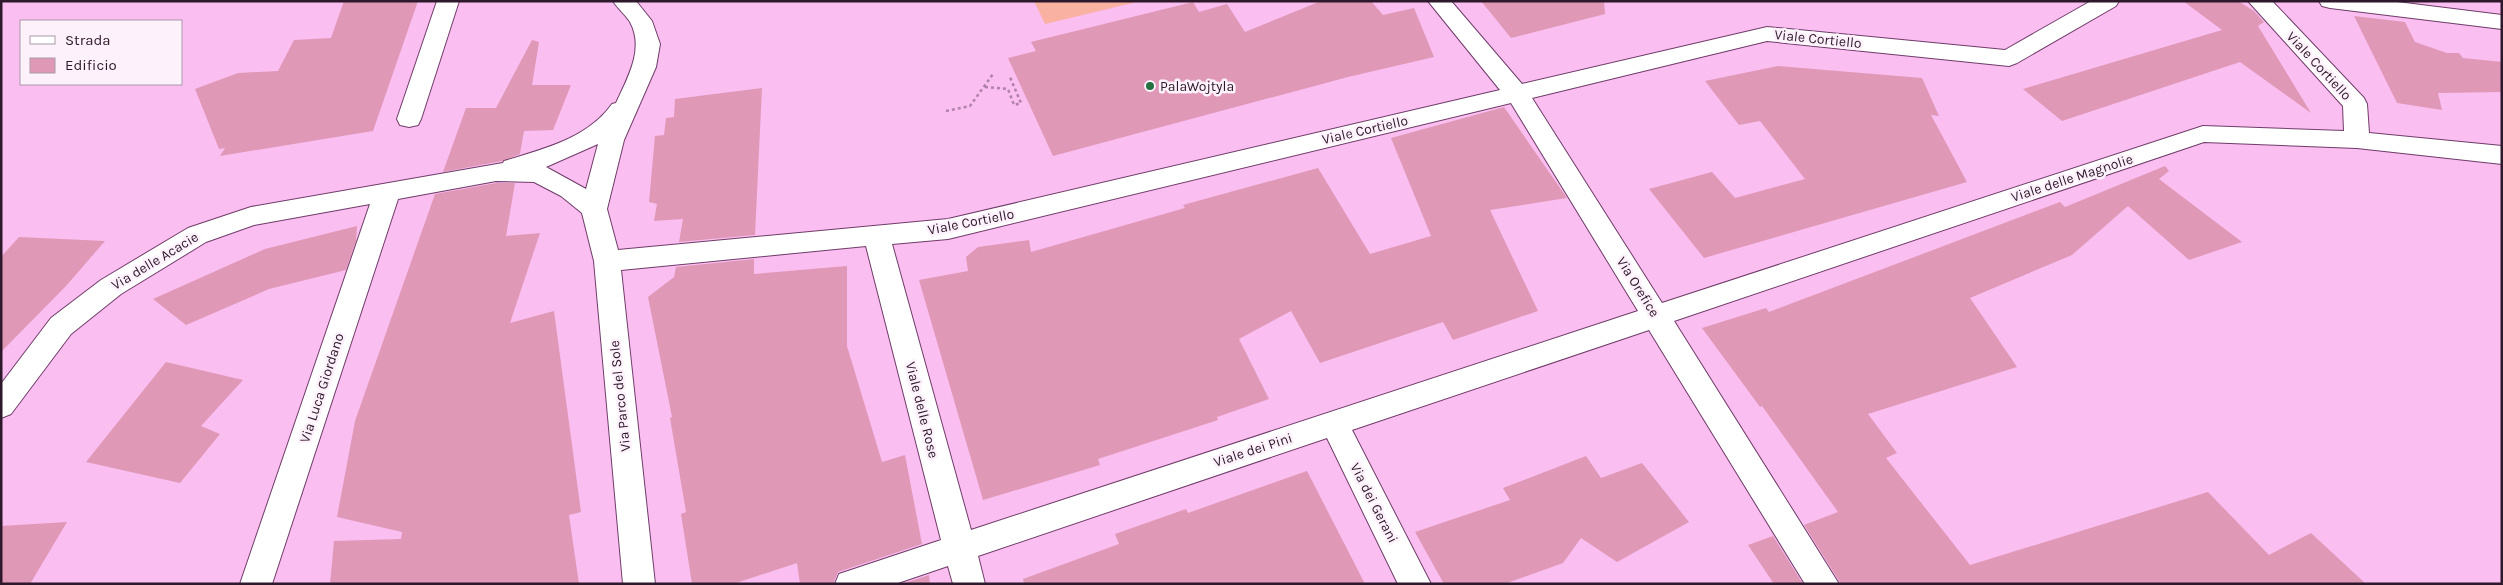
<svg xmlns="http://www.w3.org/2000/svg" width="2503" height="585" viewBox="0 0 2503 585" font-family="Karla,sans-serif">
<rect width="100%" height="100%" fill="#fabef0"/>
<polygon fill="#f9b1a2" points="1034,1 1141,1 1045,24"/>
<g fill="#e098b7">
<polygon points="344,1 418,1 373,131 220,156 225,148 219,149 195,89 238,73 278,71 294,40 331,38"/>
<polygon points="1321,1 1371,1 1383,15 1414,8 1434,57 1348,77 1053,156 1008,58 1036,51 1031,42 1193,2 1199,12 1227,4 1245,32"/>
<polygon points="1481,1 1604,1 1605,14 1511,38"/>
<polygon points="2183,1 2238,1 2254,11 2264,22 2258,26 2311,113 2240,62 2062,121 2023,89 2222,30"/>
<polygon points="2354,16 2405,22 2415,42 2447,53 2459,53 2463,58 2502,62 2502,92 2438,93 2442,110 2397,103"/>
<polygon points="532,40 539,42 532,85 571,85 553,130 524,131 520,154 502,161 443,172 466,108 496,108"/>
<polygon points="1778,66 1922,78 1939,116 1931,115 1967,182 1704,258 1649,189 1712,172 1735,198 1805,179 1760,121 1739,125 1705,81"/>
<polygon points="762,88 755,235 679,242 683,219 654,221 657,204 649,202 655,136 664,135 666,118 674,117 675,99"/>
<polygon points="1504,107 1567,198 1490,210 1538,311 1453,340 1443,322 1320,363 1291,311 1239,339 1269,399 1217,417 1218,420 1098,459 1100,465 983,500 919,280 968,271 966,257 978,247 1029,240 1031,252 1185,208 1183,205 1318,168 1370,254 1431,236 1391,138"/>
<polygon points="2165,166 2169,171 2159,179 2242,242 2189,260 2128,206 2072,255 1970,298 2017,367 1868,414 1897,453 1886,458 1970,565 2208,492 2269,555 2311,533 2366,584 1841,584 1804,525 1838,512 1762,406 1760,407 1702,328 1766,308 1769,312 2060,202 2065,207"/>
<polygon points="496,183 515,183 506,236 540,233 510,323 554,311 581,512 569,515 579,584 330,584 334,541 401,539 402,532 337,517 355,421 435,194"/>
<polygon points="357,226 356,241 346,270 269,289 186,325 153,299 265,249"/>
<polygon points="19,237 105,241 66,286 1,352 1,257"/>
<polygon points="754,259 754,274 847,266 847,346 882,462 905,455 922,544 838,572 833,584 800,584 797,563 733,584 692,584 681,514 686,512 670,418 672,417 648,297 674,277 676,267"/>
<polygon points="166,362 243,380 201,426 220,434 180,483 86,462"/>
<polygon points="1586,456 1601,478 1642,463 1689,522 1617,562 1581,538 1563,563 1504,584 1444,584 1415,532 1510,500 1503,488"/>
<polygon points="1307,471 1365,584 1024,584 1023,579 1119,544 1115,534 1186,509 1188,513"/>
<polygon points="67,522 30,584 1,584 1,526"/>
<polygon points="1773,536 1803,584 1774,584 1748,545"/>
<polygon points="929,575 930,584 902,584"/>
</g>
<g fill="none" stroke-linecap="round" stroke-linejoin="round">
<defs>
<g id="minor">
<polygon points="437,1 459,1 421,119 418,125 409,127 400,125 397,119"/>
<path d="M613,1h23l16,20 8,23 -4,23 -32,73 -17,69 11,41 330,-31 552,-129 -72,-89h23l71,83 245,-57 238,23 86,-49h28l-3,5 -99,57 -8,3 -242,-25 -235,57 130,205 541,-177 141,5 -1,-25 -95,-105h24l92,97 3,6 2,29 133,13v18l-145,-16 -153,-6 -530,179 165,263h-34l-156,-254 -297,100 79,154h-33l-71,-146 -349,118 7,28h-32l-5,-18 -53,18h-60l4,-10 102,-34 -75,-294 -245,24 34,314h-32l-29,-323 -12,-48 -21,-17 -27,-14 -38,-1 -98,18 -126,385h-32l130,-380 -116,21 -48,17 -85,52 -50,40 -60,80 -10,4v-34l50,-66 50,-38 87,-52 63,-21 252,-44 1,-2c39,-12 83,-22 108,-57l4,-1c11,-24 29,-54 14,-81 -4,-7 -12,-13 -17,-21zM1511,103l127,208 -667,219 -79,-286 56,-5zM598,144l-12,45 -40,-22z"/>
<polygon points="2319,1 2389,1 2502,15 2502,29 2330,8 2322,6"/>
</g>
</defs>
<use href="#minor" stroke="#6f3c69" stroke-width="2"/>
<g stroke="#b182a9" stroke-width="2.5" stroke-dasharray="3 3" stroke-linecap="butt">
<polyline points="985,87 1008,89 1014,105 1021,103 1010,77"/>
<polyline points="946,111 970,106 993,74"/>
</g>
<use href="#minor" fill="#fff" fill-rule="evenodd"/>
</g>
<circle fill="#257140" stroke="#fdf1fb" stroke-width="2" cx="1150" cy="86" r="5"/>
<g text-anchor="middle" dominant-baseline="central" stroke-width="5" stroke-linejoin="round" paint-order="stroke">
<g font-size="14" fill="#2e182b" stroke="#fdf1fb">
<text transform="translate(1818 39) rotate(6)">Viale Cortiello</text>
<text transform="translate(2319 66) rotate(47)">Viale Cortiello</text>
<text transform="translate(1365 130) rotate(-13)">Viale Cortiello</text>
<text transform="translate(2072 178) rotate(-18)">Viale delle Magnolie</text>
<text transform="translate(971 222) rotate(-11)">Viale Cortiello</text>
<text transform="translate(155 261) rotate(-31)">Via delle Acacie</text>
<text transform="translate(1638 287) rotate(58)">Via Orefice</text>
<text transform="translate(322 388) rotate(-72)">Via Luca Giordano</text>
<text transform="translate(620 396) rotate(-96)">Via Parco del Sole</text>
<text transform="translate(922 410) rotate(76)">Viale delle Rose</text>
<text transform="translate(1253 450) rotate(-18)">Viale dei Pini</text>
<text transform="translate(1374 503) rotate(63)">Via dei Gerani</text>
</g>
<g font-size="14" fill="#2e182b" stroke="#fdf1fb" text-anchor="start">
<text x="1160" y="86">PalaWojtyla</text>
</g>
</g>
<rect width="2503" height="585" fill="none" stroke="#2e182b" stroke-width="5"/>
<rect x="20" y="20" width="162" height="65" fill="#fdf1fb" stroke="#aa9aa8"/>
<rect x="30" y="36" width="25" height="8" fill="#ffffff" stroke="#aa9aa8"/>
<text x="65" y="45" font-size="15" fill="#2e182b">Strada</text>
<rect x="30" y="58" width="25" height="15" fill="#e098b7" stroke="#aa9aa8"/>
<text x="65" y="70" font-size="15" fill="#2e182b">Edificio</text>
</svg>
